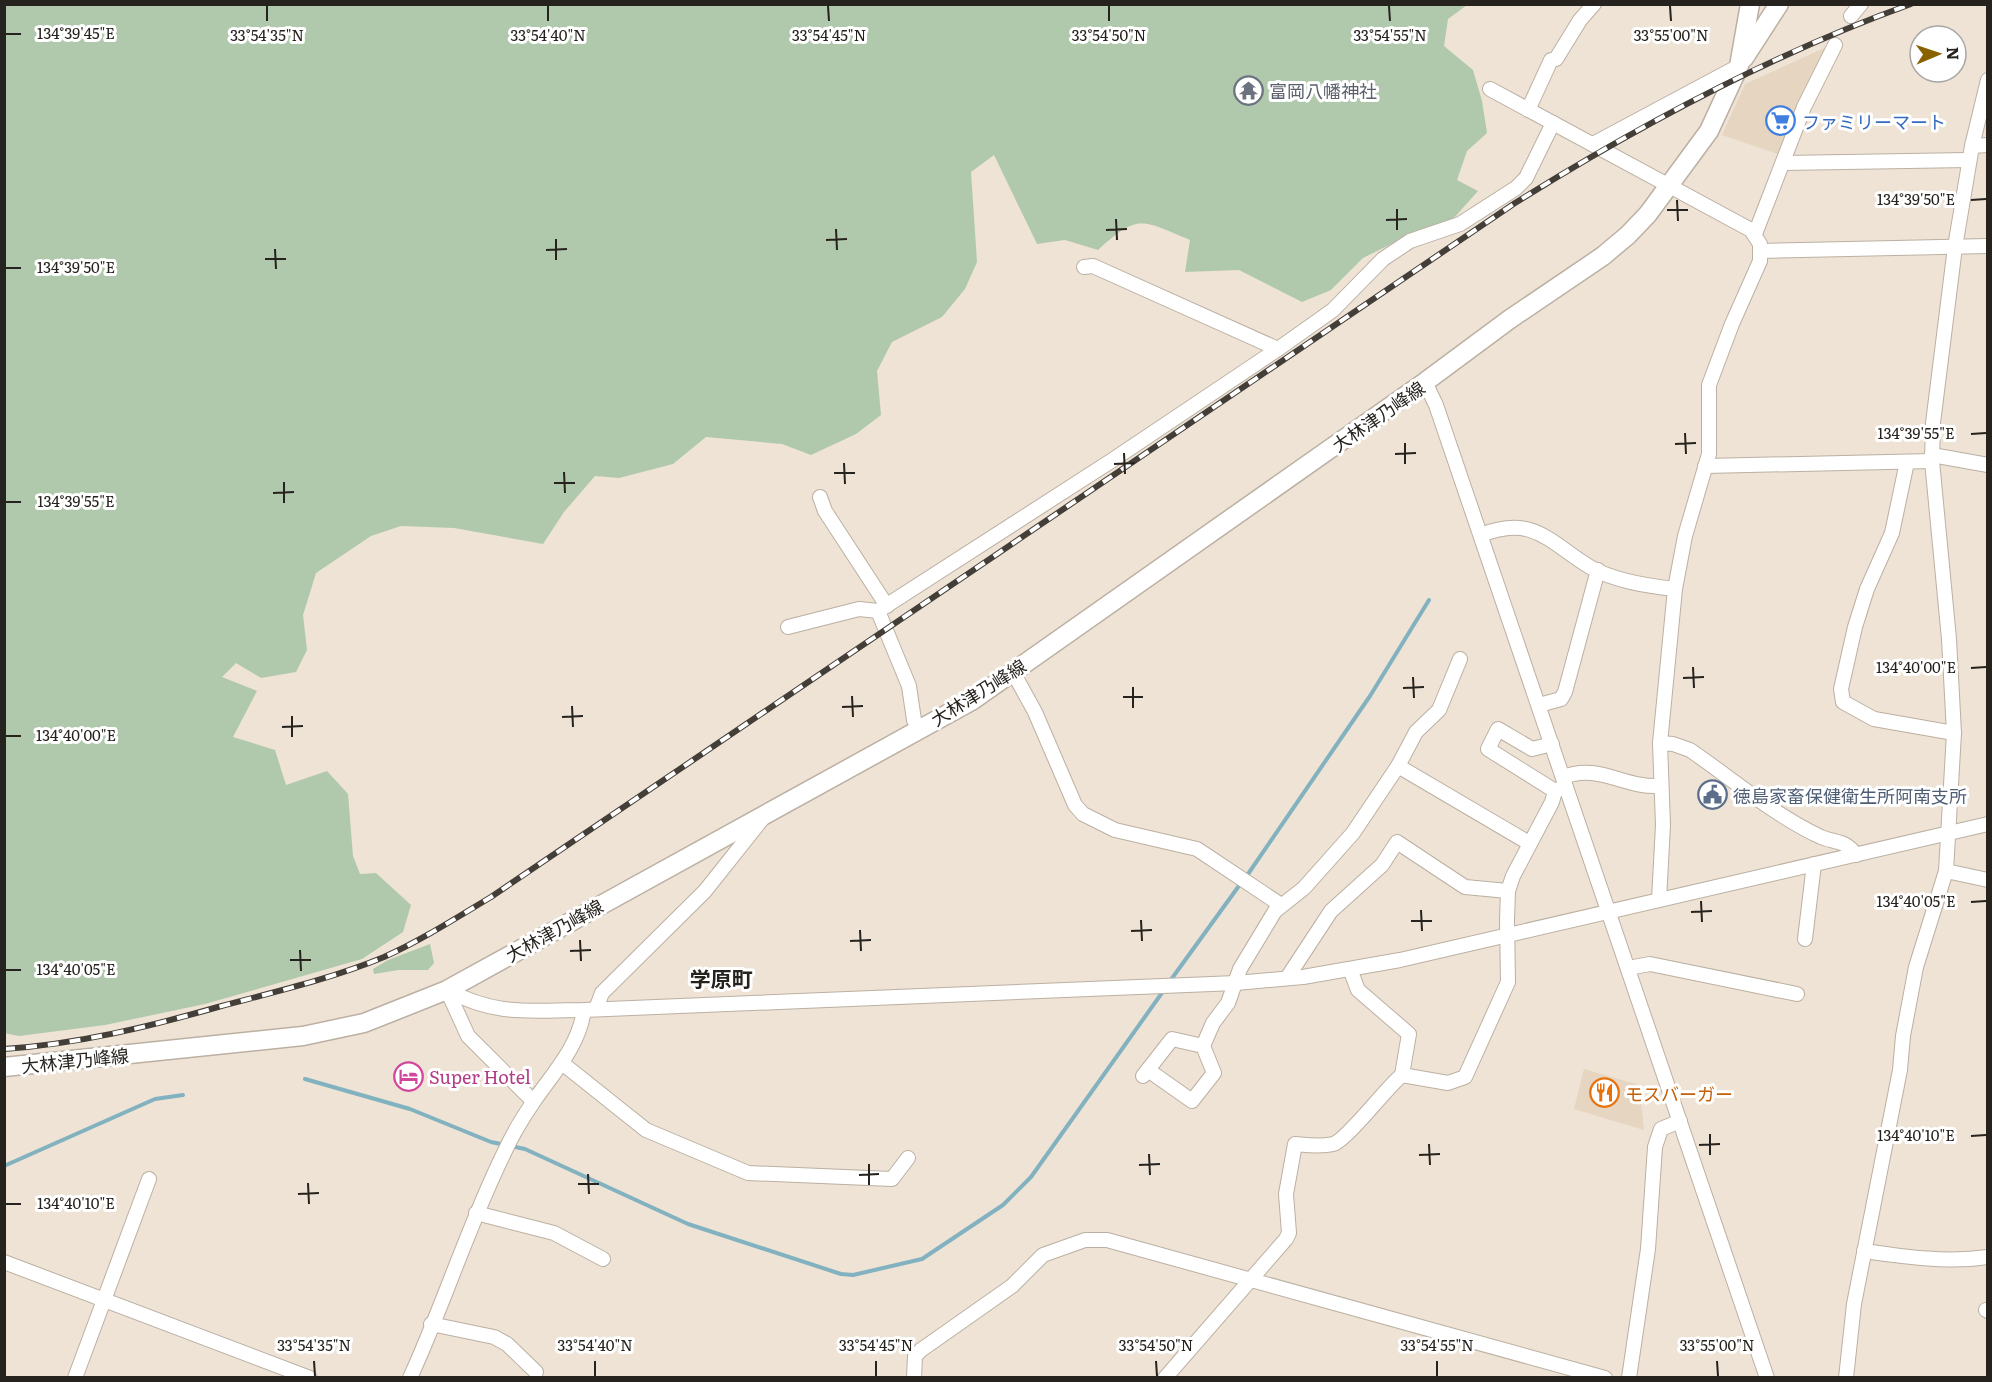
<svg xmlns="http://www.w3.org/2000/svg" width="1992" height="1382" viewBox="0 0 1992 1382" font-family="Literata,'Noto Sans JP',serif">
<rect width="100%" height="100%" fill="#eee3d4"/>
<g fill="#e6d5c0">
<polygon points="1829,46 1781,155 1722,135 1745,84"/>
<polygon points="1584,1069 1639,1085 1644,1130 1574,1109"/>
</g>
<g fill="#b0c9ad">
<path d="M4,5h1463l-19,14 -4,27 29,24 9,31 5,32 -20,18 -10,29 21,11 -25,28 -50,19 -40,20 -32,32 -29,12 -63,-32 -54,2 5,-32c-49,-20 -51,-27 -92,10l-33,-10 -28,4 -43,-89 -23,17 6,90 -12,27 -23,28 -50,25 -15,29 4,44 -25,19 -45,21 -29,-11 -76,-7 -33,27 -54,14 -24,-2 -31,36 -21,32 -89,-16 -53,-2 -30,10 -55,37 -13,42 4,35 -11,22 -35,6 -25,-15 -14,14 35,14 -24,46 42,13 11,35 41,-14 21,23 5,62 7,18 16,-1 35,32 -8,27 -41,27 -157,45 -100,21 -86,11 -15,-3z"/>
<polygon points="430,944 434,963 428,970 398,970 374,974 373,969 388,960"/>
</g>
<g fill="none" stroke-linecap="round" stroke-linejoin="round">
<g stroke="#82b1c0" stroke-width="4">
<polyline points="1246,877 1370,696 1429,600"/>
<polyline points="1170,981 1241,883"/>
<polyline points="305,1079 410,1109 491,1142 525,1149 688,1224 841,1274 853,1275 922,1259 1003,1205 1031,1177 1164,990"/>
<polyline points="4,1166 155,1099 183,1095"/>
</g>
<defs>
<g id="minor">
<polyline points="1851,16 1861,4"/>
<polyline points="1490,89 1751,230 1760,244 1760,261 1732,324 1709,385 1709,454 1685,536 1675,589 1660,743 1663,825 1659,900"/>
<polyline points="1528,110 1551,60 1556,59 1580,20 1594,4"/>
<polyline points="1593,144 1739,66"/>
<polyline points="1972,146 1988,145"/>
<polyline points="1783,163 1969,160"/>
<polyline points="1755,234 1804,107 1835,45"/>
<polyline points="1760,251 1988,246"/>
<polyline points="1084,267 1093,266 1278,349"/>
<polyline points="1425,382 1436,405 1767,1378"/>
<polyline points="1932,455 1988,465"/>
<polyline points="1907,462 1892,533 1867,589 1855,627 1841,689 1843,702 1874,719 1954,733"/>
<polyline points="1705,466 1932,461"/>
<polyline points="820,497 825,511 887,606"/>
<path d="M1481,535c53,-21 69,8 109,32 24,14 58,19 85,22"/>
<polyline points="788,627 859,609 878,611"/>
<polyline points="1013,672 1035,712 1075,805 1083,814 1115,830 1197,849 1281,905"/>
<polyline points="1539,705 1561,699 1565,692 1598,570"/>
<polyline points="919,729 914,720 909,686 878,611 1111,461 1278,349 1333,310 1383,259 1410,241 1460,224 1516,188 1526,178 1553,123"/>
<path d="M1660,743l13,1 17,6c41,28 85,66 131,87 14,6 25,3 35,18"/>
<polyline points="1552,744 1532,749 1498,729 1488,749 1555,791 1562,788"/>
<polyline points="1398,766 1529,843"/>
<path d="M1563,777c36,-14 60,11 97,9"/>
<polyline points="1946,871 1988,880"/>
<polyline points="1805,939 1814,864"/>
<polyline points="1628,968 1650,964 1797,994"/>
<polyline points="1350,969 1358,990 1409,1034 1402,1075"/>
<polyline points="1287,978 1331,911 1382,865 1397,842 1465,887 1508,891"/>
<path d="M447,990c51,27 83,20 137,20l652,-27 67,-6 97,-17 588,-136"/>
<polyline points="447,990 468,1036 533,1101"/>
<polyline points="596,1009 602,993 705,891 763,818"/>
<polyline points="562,1063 646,1130 748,1173 892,1179 908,1158"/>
<polyline points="1148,1070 1192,1101 1214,1073 1203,1046 1213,1023 1228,1003 1240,969 1275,911 1304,888 1353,833 1398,766 1416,732 1439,710 1460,659"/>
<polyline points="1143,1076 1172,1039 1203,1046"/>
<polyline points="476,1213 554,1233 603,1259"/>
<path d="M1864,1251c42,6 82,12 124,6"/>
<polyline points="4,1262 310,1378"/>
<polyline points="1986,1310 1988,1311"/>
<polyline points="431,1324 494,1337 507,1344 536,1372"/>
<polyline points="75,1378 149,1179"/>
<path d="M410,1378c34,-74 58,-152 94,-225 8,-18 19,-36 30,-52 20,-29 45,-55 50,-91"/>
<polyline points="914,1378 915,1356 921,1350 1012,1286 1043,1255 1085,1240 1107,1240 1605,1378"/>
<path d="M1165,1378l121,-139 3,-6 -3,-39 9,-50c12,1 25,3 38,0 13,-3 53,-56 69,-69l46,8 17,-6 43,-95 -1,-62 1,-29 5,-15 39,-74 3,-11"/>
<polyline points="1629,1378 1648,1249 1655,1147 1661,1129 1680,1121"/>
<polyline points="1846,1378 1854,1304 1900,1070 1903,1036 1916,967 1946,871 1954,733 1949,639 1932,461 1933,423 1955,247 1972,146 1988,80"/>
</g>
<g id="major">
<polyline points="1744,58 1779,4"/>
<polyline points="4,1067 303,1036 364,1023 447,990 973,700 1425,382 1510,319 1603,256 1628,235 1648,214 1709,131 1739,66 1750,4"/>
</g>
</defs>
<use href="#minor" stroke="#bbb0a2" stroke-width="16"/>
<use href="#major" stroke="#bbb0a2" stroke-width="21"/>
<use href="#minor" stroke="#fff" stroke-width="14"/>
<use href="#major" stroke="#fff" stroke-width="18"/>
<defs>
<path id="rail" d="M4,1049c74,-5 144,-22 214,-42 56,-15 113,-28 166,-50 38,-17 72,-39 107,-60l1024,-694c125,-78 257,-149 396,-199"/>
</defs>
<use href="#rail" stroke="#433e38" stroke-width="6"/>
<use href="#rail" stroke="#fff" stroke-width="4" stroke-dasharray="11" stroke-linecap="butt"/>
</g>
<path fill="none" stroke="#26221d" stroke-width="2" d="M267,6v15M548,6v15M828,6l1,15M1109,6v15M1389,6l1,15M1670,6l1,15M6,34h15M1677,200l1,21M1971,200l15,-1M1397,209v21M1667,210h21M1116,219l1,21M1386,220l21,-1M836,229l1,21M1106,230l21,-1M556,239v21M826,240l21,-1M275,249l1,20M546,250l21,-1M265,259h21M6,268h15M1685,433l1,21M1971,434l15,-1M1405,443v21M1675,444l21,-1M1124,453l1,21M1395,454l21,-1M844,463l1,21M1114,464l21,-1M564,472l1,21M834,473h21M284,482v21M554,483h21M273,493l21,-1M6,502h15M1693,667l1,21M1971,668l15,-1M1413,677l1,21M1683,678l21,-1M1133,687v21M1403,688l21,-1M852,696l1,21M1123,697h20M572,706l1,21M842,707l21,-1M292,716v21M562,717l21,-1M282,727l21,-1M6,736h15M1701,901l1,21M1971,902l15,-1M1421,910l1,21M1691,912l21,-1M1141,920l1,21M1411,921h21M860,930l1,21M1131,931l21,-1M580,940l1,21M850,941l21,-1M300,950l1,21M570,951l21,-1M290,960h21M6,970h15M1710,1134v21M1971,1136l15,-1M1429,1144l1,21M1699,1145l21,-1M1149,1154l1,21M1419,1155l21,-1M869,1164v21M1139,1165l21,-1M588,1174l1,20M859,1175l20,-1M308,1183l1,21M578,1184h21M298,1194l21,-1M6,1204h15M314,1361l1,15M595,1361v15M876,1361v15M1156,1361l1,15M1437,1361v15M1717,1361l1,15"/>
<defs>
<symbol id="temple-ring" viewBox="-11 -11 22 22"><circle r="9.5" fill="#fff" stroke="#6b7280" stroke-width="1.5"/><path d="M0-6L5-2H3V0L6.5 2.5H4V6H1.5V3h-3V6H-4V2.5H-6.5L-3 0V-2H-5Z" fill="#6b7280"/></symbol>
<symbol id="supermarket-ring" viewBox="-11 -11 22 22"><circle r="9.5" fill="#fff" stroke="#3f7fe0" stroke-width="1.5"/><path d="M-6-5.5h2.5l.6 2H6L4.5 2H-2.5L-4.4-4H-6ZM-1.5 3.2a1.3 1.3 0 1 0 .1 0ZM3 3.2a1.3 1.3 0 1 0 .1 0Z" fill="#3f7fe0"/></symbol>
<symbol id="civic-ring" viewBox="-11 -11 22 22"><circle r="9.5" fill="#fff" stroke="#5c6f8a" stroke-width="1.5"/><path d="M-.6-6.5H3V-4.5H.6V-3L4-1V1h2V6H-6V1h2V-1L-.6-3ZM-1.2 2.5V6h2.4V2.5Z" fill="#5c6f8a"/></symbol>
<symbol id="hotel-ring" viewBox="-11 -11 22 22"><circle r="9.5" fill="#fff" stroke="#d1479c" stroke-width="1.5"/><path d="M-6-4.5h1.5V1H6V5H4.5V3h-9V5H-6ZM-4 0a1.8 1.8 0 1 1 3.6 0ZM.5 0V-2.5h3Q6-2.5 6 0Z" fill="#d1479c"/></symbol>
<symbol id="restaurant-ring" viewBox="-11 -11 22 22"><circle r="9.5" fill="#fff" stroke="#e8710a" stroke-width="1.5"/><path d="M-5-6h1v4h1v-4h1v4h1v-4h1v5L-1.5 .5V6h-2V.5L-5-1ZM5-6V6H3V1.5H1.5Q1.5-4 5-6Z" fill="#e8710a"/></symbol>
</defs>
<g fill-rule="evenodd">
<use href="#temple-ring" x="1232" y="74" width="33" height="33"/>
<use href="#supermarket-ring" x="1764" y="104" width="33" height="33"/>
<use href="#civic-ring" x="1696" y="778" width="33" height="33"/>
<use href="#hotel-ring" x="392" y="1060" width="33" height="33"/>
<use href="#restaurant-ring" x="1588" y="1076" width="33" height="33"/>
</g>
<g text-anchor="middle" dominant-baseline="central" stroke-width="6" stroke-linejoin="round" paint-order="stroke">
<g font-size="18" fill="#5b616d" stroke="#fff" text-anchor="start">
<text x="1269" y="90">富岡八幡神社</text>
</g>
<g font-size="18" fill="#366cbe" stroke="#fff" text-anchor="start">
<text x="1802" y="121">ファミリーマート</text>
</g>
<g font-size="18" fill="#26221d" stroke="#fff">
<text transform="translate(1378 416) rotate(-35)">大林津乃峰線</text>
<text transform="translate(978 692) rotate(-32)">大林津乃峰線</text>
<text transform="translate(554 930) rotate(-29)">大林津乃峰線</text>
<text transform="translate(75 1060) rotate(-6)">大林津乃峰線</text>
</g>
<g font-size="18" fill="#4e5e75" stroke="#fff" text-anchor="start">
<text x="1733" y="795">徳島家畜保健衛生所阿南支所</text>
</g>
<g font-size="18" fill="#b23c85" stroke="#fff" text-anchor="start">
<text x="429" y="1076">Super Hotel</text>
</g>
<g font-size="18" fill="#c56008" stroke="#fff" text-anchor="start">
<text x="1625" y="1093">モスバーガー</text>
</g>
<g font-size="21" font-weight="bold" fill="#26221d" stroke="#fff">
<text x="721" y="977">学原町</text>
</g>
</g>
<g font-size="15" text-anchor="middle" fill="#26221d" stroke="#fff" stroke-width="6" stroke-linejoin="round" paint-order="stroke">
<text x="76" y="39">134°39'45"E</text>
<text x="267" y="41">33°54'35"N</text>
<text x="548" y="41">33°54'40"N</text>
<text x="829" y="41">33°54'45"N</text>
<text x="1109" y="41">33°54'50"N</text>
<text x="1390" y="41">33°54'55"N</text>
<text x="1671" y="41">33°55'00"N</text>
<text x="1916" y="205">134°39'50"E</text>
<text x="76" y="273">134°39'50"E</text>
<text x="1916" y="439">134°39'55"E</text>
<text x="76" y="507">134°39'55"E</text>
<text x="1916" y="673">134°40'00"E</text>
<text x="76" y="741">134°40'00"E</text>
<text x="1916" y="907">134°40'05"E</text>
<text x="76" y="975">134°40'05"E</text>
<text x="1916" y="1141">134°40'10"E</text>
<text x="76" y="1209">134°40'10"E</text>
<text x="314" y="1351">33°54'35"N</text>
<text x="595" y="1351">33°54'40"N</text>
<text x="876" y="1351">33°54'45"N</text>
<text x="1156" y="1351">33°54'50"N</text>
<text x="1437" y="1351">33°54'55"N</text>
<text x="1717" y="1351">33°55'00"N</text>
</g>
<rect width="1992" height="1382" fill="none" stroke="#26221d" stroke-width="12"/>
<g transform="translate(1938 54) rotate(88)"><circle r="28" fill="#ffffff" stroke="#a8a7a5" stroke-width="1.5"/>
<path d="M0-4.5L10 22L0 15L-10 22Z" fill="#896200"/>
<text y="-9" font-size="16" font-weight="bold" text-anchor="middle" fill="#26221d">N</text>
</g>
</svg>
